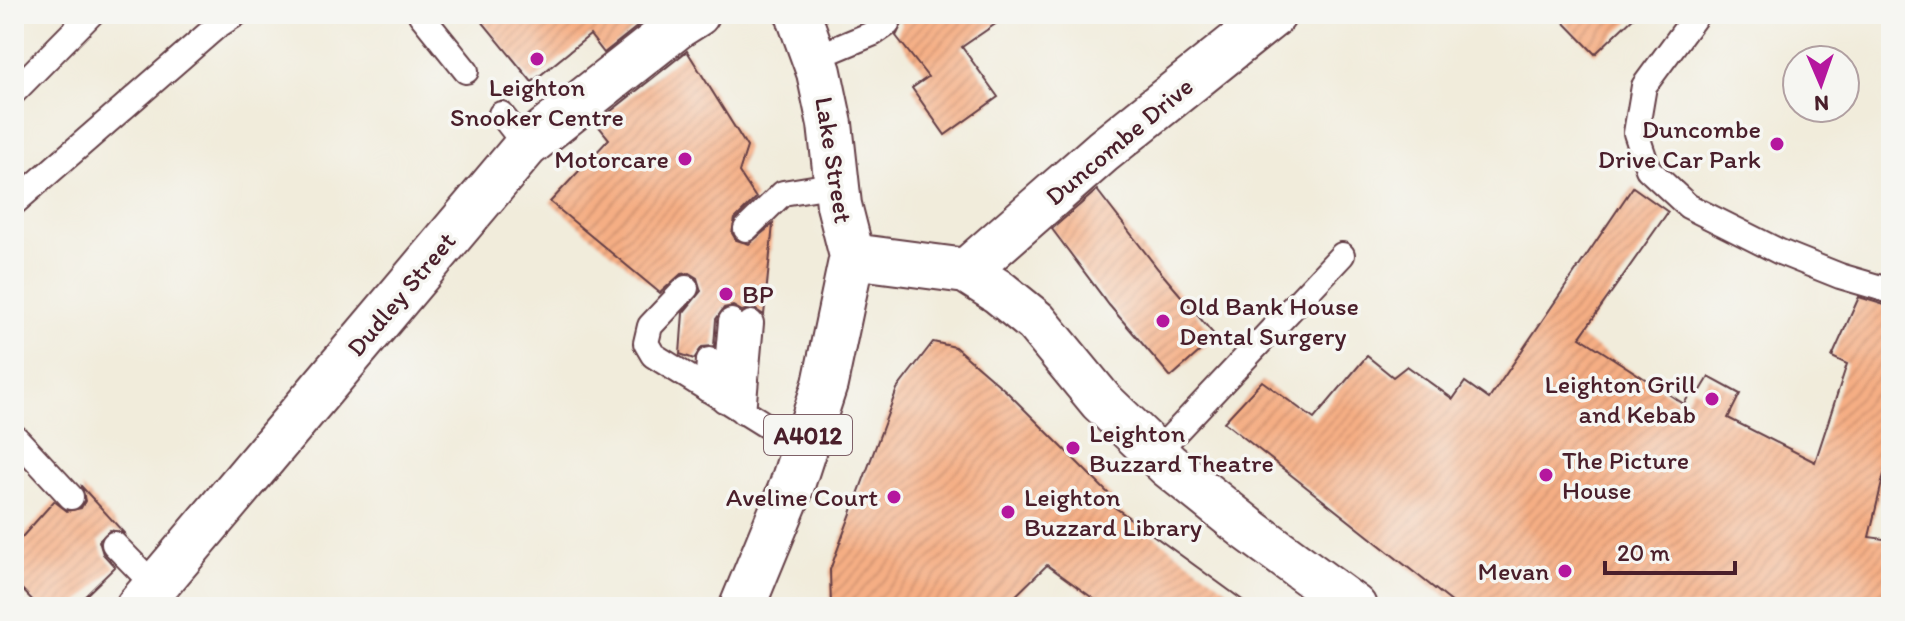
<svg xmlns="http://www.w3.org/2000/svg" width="1905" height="621" viewBox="0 0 1905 621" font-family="Itim,sans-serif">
<defs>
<pattern id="building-hatch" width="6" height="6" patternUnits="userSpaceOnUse" patternTransform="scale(2)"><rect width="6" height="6" fill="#f5ae84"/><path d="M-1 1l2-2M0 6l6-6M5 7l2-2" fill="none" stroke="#d49572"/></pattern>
</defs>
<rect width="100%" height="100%" fill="#f6f6f2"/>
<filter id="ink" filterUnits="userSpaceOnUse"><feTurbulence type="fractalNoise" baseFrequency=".0125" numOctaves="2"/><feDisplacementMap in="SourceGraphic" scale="16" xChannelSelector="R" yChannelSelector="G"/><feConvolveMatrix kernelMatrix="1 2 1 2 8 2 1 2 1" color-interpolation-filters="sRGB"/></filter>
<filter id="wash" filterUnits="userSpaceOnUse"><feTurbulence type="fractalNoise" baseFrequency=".006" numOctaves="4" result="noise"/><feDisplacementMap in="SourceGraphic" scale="32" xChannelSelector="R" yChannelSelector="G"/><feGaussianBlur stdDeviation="1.8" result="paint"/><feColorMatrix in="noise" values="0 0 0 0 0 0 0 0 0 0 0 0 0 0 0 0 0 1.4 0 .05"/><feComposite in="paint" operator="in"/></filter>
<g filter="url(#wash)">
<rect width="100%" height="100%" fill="#f1ecdb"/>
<g id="blocks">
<g fill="url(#building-hatch)">
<polygon points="476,14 653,14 604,53 590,35 532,82"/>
<polygon points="898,14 1010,14 962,47 998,97 945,135 912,88 928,77 896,36 902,24"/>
<polygon points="1556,14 1637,14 1595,54"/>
<polygon points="687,51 747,147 739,172 756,198 735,219 732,233 736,240 749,244 773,224 764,315 753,308 742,311 733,306 724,308 716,319 714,346 702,347 694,359 680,354 683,313 701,291 697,278 689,273 681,274 660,293 550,202 609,139 596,123"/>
<polygon points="1633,187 1668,212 1580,337 1684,404 1693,388 1700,392 1709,377 1740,394 1728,418 1815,462 1847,364 1832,357 1859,297 1891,307 1891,475 1884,474 1869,537 1891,540 1891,607 1458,607 1224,422 1262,381 1314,419 1367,356 1393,377 1407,366 1453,399 1465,382 1489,399"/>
<polygon points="1097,190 1158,269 1216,337 1171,377 1109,305 1052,229"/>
<polygon points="933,342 955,347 1006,391 1113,498 1109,503 1252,607 1105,607 1047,565 1004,607 831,607 830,570 897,389"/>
<polygon points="82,487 124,533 110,530 99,541 103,554 115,567 74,607 39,607 14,581 14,546 54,501 67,511 81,508 85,501"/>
</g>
</g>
</g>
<g filter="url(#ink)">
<use href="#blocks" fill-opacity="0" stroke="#633e45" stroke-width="2"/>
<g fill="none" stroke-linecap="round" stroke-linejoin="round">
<defs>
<g id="lane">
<polyline points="1697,14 1644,86 1636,133 1648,169 1688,206 1780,252 1840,276 1891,291"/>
<polyline points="421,15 466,71"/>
<polyline points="814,58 874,33 887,24"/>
<polyline points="14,92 91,14"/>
<polyline points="501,114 526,146"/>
<polyline points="14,203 216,27 236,14"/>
<polyline points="746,229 783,193 837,184"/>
<polyline points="686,288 650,326 646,343 653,355 804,449"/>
<polyline points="707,389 709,360"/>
<polyline points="724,400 731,321"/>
<polyline points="743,412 751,323"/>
<polyline points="14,440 16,438 71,497"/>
<polyline points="1156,453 1342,255"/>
<polyline points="114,544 155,586"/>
</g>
<g id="street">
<polyline points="966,271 1103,151 1274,14"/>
<polyline points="138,607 526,146 678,26 697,14"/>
</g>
<polyline id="secondary" points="852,256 966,271 999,292 1036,322 1101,401 1168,465 1248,529 1354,607"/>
<polyline id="primary" points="742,607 791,488 825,384 852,256 839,205 830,124 819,72 798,14"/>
</defs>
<use href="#lane" stroke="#633e45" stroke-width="28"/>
<use href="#street" stroke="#633e45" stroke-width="48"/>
<use href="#secondary" stroke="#633e45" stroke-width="48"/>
<use href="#primary" stroke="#633e45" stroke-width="48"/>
<use href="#lane" stroke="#fff" stroke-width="24"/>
<use href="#street" stroke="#fff" stroke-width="44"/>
<use href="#secondary" stroke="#fff" stroke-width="44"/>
<use href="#primary" stroke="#fff" stroke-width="44"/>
</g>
</g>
<g fill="#b5179e" stroke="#f6f6f2" stroke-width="3">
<circle cx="537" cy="59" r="8"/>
<circle cx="1777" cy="144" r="8"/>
<circle cx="685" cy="159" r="8"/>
<circle cx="726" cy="294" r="8"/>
<circle cx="1163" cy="321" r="8"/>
<circle cx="1712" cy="399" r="8"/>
<circle cx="1073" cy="448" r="8"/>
<circle cx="1546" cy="475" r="8"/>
<circle cx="894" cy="497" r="8"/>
<circle cx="1008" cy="512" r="8"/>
<circle cx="1565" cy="571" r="8"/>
</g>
<g text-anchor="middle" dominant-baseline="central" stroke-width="7" stroke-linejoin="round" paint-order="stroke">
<rect fill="#f6f6f2" stroke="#7e6067" stroke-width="2" x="764" y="415" width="88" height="40" rx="6"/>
<g font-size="24" font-weight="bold" fill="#4a1f2b">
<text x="808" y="435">A4012</text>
</g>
<g font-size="26" fill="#4a1f2b" stroke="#f6f6f2" text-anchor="end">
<text x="537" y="87" text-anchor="middle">Leighton<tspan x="537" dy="30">Snooker Centre</tspan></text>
<text x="1761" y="129">Duncombe<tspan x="1761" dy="30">Drive Car Park</tspan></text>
<text x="669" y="159">Motorcare</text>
<text x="742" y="294" text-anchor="start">BP</text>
<text x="1179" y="306" text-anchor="start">Old Bank House<tspan x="1179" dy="30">Dental Surgery</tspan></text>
<text x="1696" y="384">Leighton Grill<tspan x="1696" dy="30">and Kebab</tspan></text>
<text x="1089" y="433" text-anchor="start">Leighton<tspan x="1089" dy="30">Buzzard Theatre</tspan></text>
<text x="1562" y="460" text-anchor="start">The Picture<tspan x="1562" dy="30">House</tspan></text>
<text x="878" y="497">Aveline Court</text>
<text x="1024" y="497" text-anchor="start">Leighton<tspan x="1024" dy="30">Buzzard Library</tspan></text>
<text x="1549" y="571">Mevan</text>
</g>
<g font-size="26" fill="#4a1f2b" stroke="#f6f6f2">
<text transform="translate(1119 141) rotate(-40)">Duncombe Drive</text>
<text transform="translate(834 160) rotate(81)">Lake Street</text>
<text transform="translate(401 294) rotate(-50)">Dudley Street</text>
</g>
</g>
<rect width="1905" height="621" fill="none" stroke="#f6f6f2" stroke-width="48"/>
<g transform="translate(1821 84) rotate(178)"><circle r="38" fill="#f6f6f2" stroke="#b1a0a2" stroke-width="2"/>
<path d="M0-6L14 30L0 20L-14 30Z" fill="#b5179e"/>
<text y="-12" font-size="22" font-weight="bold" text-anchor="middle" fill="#4a1f2b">N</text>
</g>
<path d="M1605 561v12h130v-12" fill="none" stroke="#4a1f2b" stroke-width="4"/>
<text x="1617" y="561" font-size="24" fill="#4a1f2b" stroke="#f6f6f2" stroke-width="6" paint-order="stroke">20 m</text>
</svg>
